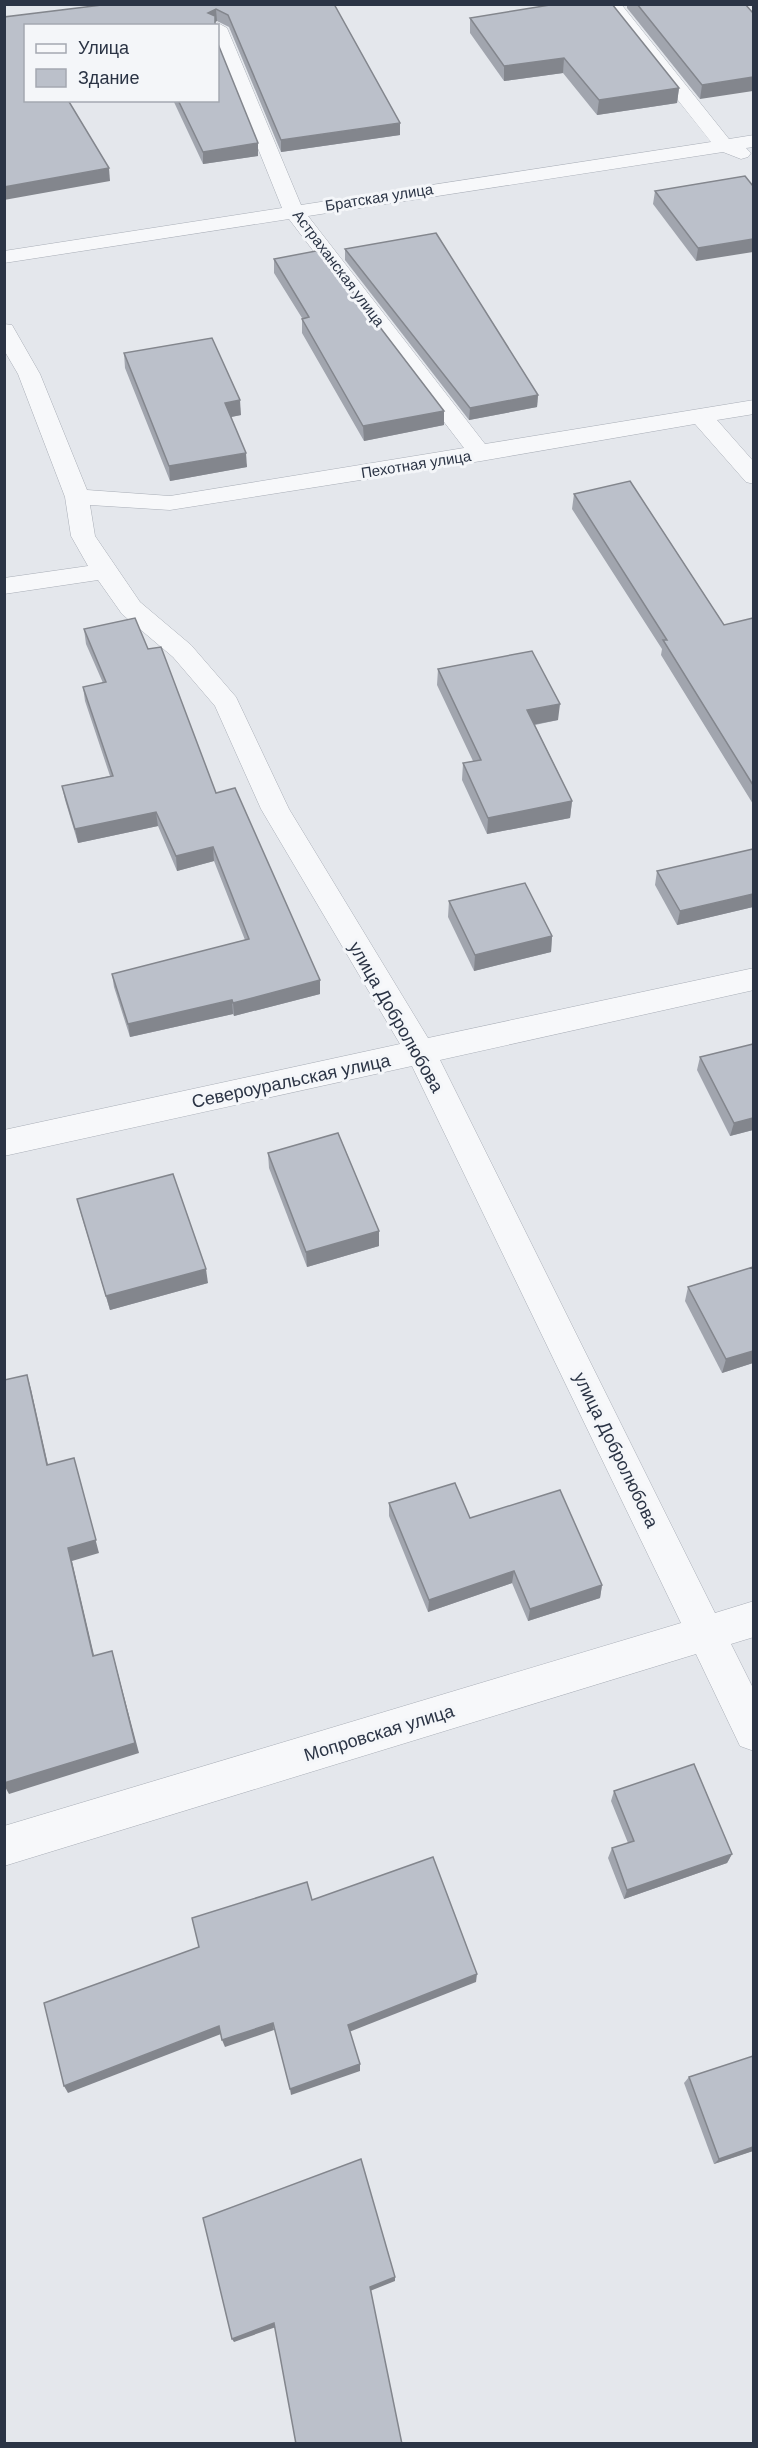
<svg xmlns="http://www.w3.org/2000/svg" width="758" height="2448" viewBox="0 0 758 2448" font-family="Helvetica,sans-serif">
<rect width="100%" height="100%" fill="#e4e7ec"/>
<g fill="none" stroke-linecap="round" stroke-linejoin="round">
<defs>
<polygon id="minor" points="602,4 621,4 729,139 754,135 754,147 746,148 751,153 748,157 741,159 723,152 308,216 485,444 754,400 754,414 717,420 754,462 754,484 746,482 695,424 481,461 170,510 90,505 95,536 140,602 191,645 236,697 289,809 428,1038 754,968 754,990 440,1060 715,1613 754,1601 754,1637 731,1644 754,1690 754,1751 740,1746 696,1654 4,1866 4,1826 681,1623 412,1066 4,1156 4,1130 400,1044 261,809 215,706 173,657 122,614 98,580 4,594 4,578 88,566 71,536 65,497 18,374 4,350 4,324 12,325 40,374 87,490 170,496 464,448 289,219 4,263 4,251 282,208 218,49 218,26 211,26 218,23 227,28 301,205 711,142"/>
</defs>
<use href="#minor" stroke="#a9aeb7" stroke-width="1"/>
<use href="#minor" fill="#f7f8fa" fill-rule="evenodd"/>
</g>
<g fill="#a1a5ae">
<polygon points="334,4 400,135 281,152 229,27 217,21 215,22 216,26 26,26 110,181 4,17"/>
<polygon points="627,4 745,4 700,99 627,8"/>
<polygon points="470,18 679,88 677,103 597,115 563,73 504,81 470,33"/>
<polygon points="173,100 218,100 258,156 203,164"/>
<polygon points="745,176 696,261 653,204 655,191"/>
<polygon points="345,249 538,395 537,407 469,420 345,260"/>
<polygon points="274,259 444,411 444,425 364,441 302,333 302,318 274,273"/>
<polygon points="124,353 241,415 231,417 247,467 170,481 125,368"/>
<polygon points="574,494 724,625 753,618 753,804 661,655 662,649 572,509"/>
<polygon points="84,629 148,649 216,793 320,994 234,1016 233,1014 130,1037 114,987 112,974 245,940 214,861 177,871 158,826 78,843 65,800 62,786 110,776 85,701 83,687 103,683 86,644"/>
<polygon points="438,669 558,720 535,725 572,801 570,818 487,834 462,780 463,763 473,761 437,685"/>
<polygon points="753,849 753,907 677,925 655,885 657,871"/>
<polygon points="449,901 552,936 551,952 474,971 448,917"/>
<polygon points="753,1044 753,1130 730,1136 697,1070 700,1057"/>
<polygon points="268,1153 379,1246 307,1267 269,1168"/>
<polygon points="77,1199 208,1283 110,1310 81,1214"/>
<polygon points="753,1267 753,1363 722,1373 685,1301 688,1287"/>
<polygon points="389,1503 470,1518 602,1585 600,1598 528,1621 512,1583 428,1612 389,1516"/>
<polygon points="614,1791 732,1854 727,1863 624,1899 608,1858 612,1848 628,1843 611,1801"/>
<polygon points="689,2077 753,2151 714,2164 684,2083"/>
</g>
<g fill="#83868d">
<polygon points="216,9 217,21 215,22 215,26 208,13"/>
<polygon points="564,58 563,73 504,81 504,66"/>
<polygon points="753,77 753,91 700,99 702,85"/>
<polygon points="679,88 677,103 597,115 599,100"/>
<polygon points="400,123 400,135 281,152 281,140"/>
<polygon points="258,143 258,156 203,164 203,152"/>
<polygon points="109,168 110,181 4,200 4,187"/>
<polygon points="753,239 753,252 696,261 698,248"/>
<polygon points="538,395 537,407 469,420 470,408"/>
<polygon points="240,400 241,415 226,418 225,403"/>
<polygon points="444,411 444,425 364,441 363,426"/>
<polygon points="246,453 247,467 170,481 169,466"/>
<polygon points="560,704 558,720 526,726 527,710"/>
<polygon points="572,801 570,818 487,834 488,818"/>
<polygon points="156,812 158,826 78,843 75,829"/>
<polygon points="213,847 214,861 177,871 176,856"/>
<polygon points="753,894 753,907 677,925 680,911"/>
<polygon points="552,936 551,952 474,971 475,955"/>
<polygon points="320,980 320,994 234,1016 233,1003"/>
<polygon points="232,1000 233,1014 130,1037 128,1024"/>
<polygon points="753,1118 753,1130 730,1136 734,1123"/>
<polygon points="379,1231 379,1246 307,1267 306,1252"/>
<polygon points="206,1269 208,1283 110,1310 106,1296"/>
<polygon points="753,1351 753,1363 722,1373 726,1359"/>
<polygon points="27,1375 31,1389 51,1478 47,1465"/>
<polygon points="74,1458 99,1553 72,1561 97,1668 93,1656 68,1548"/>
<polygon points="514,1571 512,1583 428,1612 429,1600"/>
<polygon points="602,1585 600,1598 528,1621 530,1609"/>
<polygon points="112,1651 139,1753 9,1794 4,1785 4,1783"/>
<polygon points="732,1854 727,1863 624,1899 627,1890"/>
<polygon points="477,1974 476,1982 349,2032 348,2025"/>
<polygon points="273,2023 274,2030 225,2047 222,2040"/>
<polygon points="219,2026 221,2034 68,2093 64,2086"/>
<polygon points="360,2064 360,2071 291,2095 290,2089"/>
<polygon points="753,2147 753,2151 714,2164 719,2159"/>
<polygon points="395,2277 395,2281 370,2291 370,2287"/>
<polygon points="274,2323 276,2327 234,2342 232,2339"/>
</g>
<g fill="#bbc0ca" stroke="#83868d" stroke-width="1.5">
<polygon points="110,4 334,4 400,123 281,140 228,15 216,9 208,13 215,16 215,26 26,26 26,100 68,100 109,168 4,187 4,17"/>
<polygon points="556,4 612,4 679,88 599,100 564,58 504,66 470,18"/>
<polygon points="637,4 745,4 753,13 753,77 702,85"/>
<polygon points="218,44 258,143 203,152 178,100 218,100"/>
<polygon points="745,176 753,186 753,239 698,248 655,191"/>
<polygon points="436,233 538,395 470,408 345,249"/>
<polygon points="321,250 444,411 363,426 302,319 309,317 274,259"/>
<polygon points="212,338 240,400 225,403 246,453 169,466 124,353"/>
<polygon points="630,481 724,625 753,618 753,785 663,640 667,640 574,494"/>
<polygon points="135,618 148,649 161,647 216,793 235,788 320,980 233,1003 232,1000 128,1024 112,974 249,939 213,847 176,856 156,812 75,829 62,786 113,776 83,687 106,682 84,629"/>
<polygon points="532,651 560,704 527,710 572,801 488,818 463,763 481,760 438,669"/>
<polygon points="753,849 753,894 680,911 657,871"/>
<polygon points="525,883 552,936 475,955 449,901"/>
<polygon points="753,1044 753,1118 734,1123 700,1057"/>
<polygon points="338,1133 379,1231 306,1252 268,1153"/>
<polygon points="173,1174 206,1269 106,1296 77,1199"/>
<polygon points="753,1267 753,1351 726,1359 688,1287"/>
<polygon points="27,1375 47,1465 74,1458 96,1540 68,1548 93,1656 112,1651 135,1743 4,1783 4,1380"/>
<polygon points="455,1483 470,1518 560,1490 602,1585 530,1609 514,1571 429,1600 389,1503"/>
<polygon points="694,1764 732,1854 627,1890 612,1848 634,1841 614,1791"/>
<polygon points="433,1857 477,1974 348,2025 360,2064 290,2089 273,2023 222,2040 219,2026 64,2086 44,2003 199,1947 192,1918 307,1882 312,1900"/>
<polygon points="753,2056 753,2147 719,2159 689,2077"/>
<polygon points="361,2159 395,2277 370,2287 402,2444 296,2444 274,2323 232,2339 203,2218"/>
</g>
<g text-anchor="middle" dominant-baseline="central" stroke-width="6" stroke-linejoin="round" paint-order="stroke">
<g font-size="15" fill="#2b3445" stroke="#f4f6f9">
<text transform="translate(379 197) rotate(-9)">Братская улица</text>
<text transform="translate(339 268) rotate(53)">Астраханская улица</text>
<text transform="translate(416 464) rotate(-9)">Пехотная улица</text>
</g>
<g font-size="18" fill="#2b3445" stroke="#f4f6f9">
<text transform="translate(396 1017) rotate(60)">улица Добролюбова</text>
<text transform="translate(291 1081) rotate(-12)">Североуральская улица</text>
<text transform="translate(616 1450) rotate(64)">улица Добролюбова</text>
<text transform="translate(379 1733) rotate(-17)">Мопровская улица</text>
</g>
</g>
<rect width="758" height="2448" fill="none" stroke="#2b3445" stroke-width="12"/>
<rect x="24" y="24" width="195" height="78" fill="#f4f6f9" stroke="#a4a8b1" stroke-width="1.5"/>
<rect x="36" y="44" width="30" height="9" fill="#f7f8fa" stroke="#a4a8b1" stroke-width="1.5"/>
<text x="78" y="54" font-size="18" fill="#2b3445">Улица</text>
<rect x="36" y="69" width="30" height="18" fill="#bbc0ca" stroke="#a4a8b1" stroke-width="1.5"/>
<text x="78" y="84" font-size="18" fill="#2b3445">Здание</text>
</svg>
